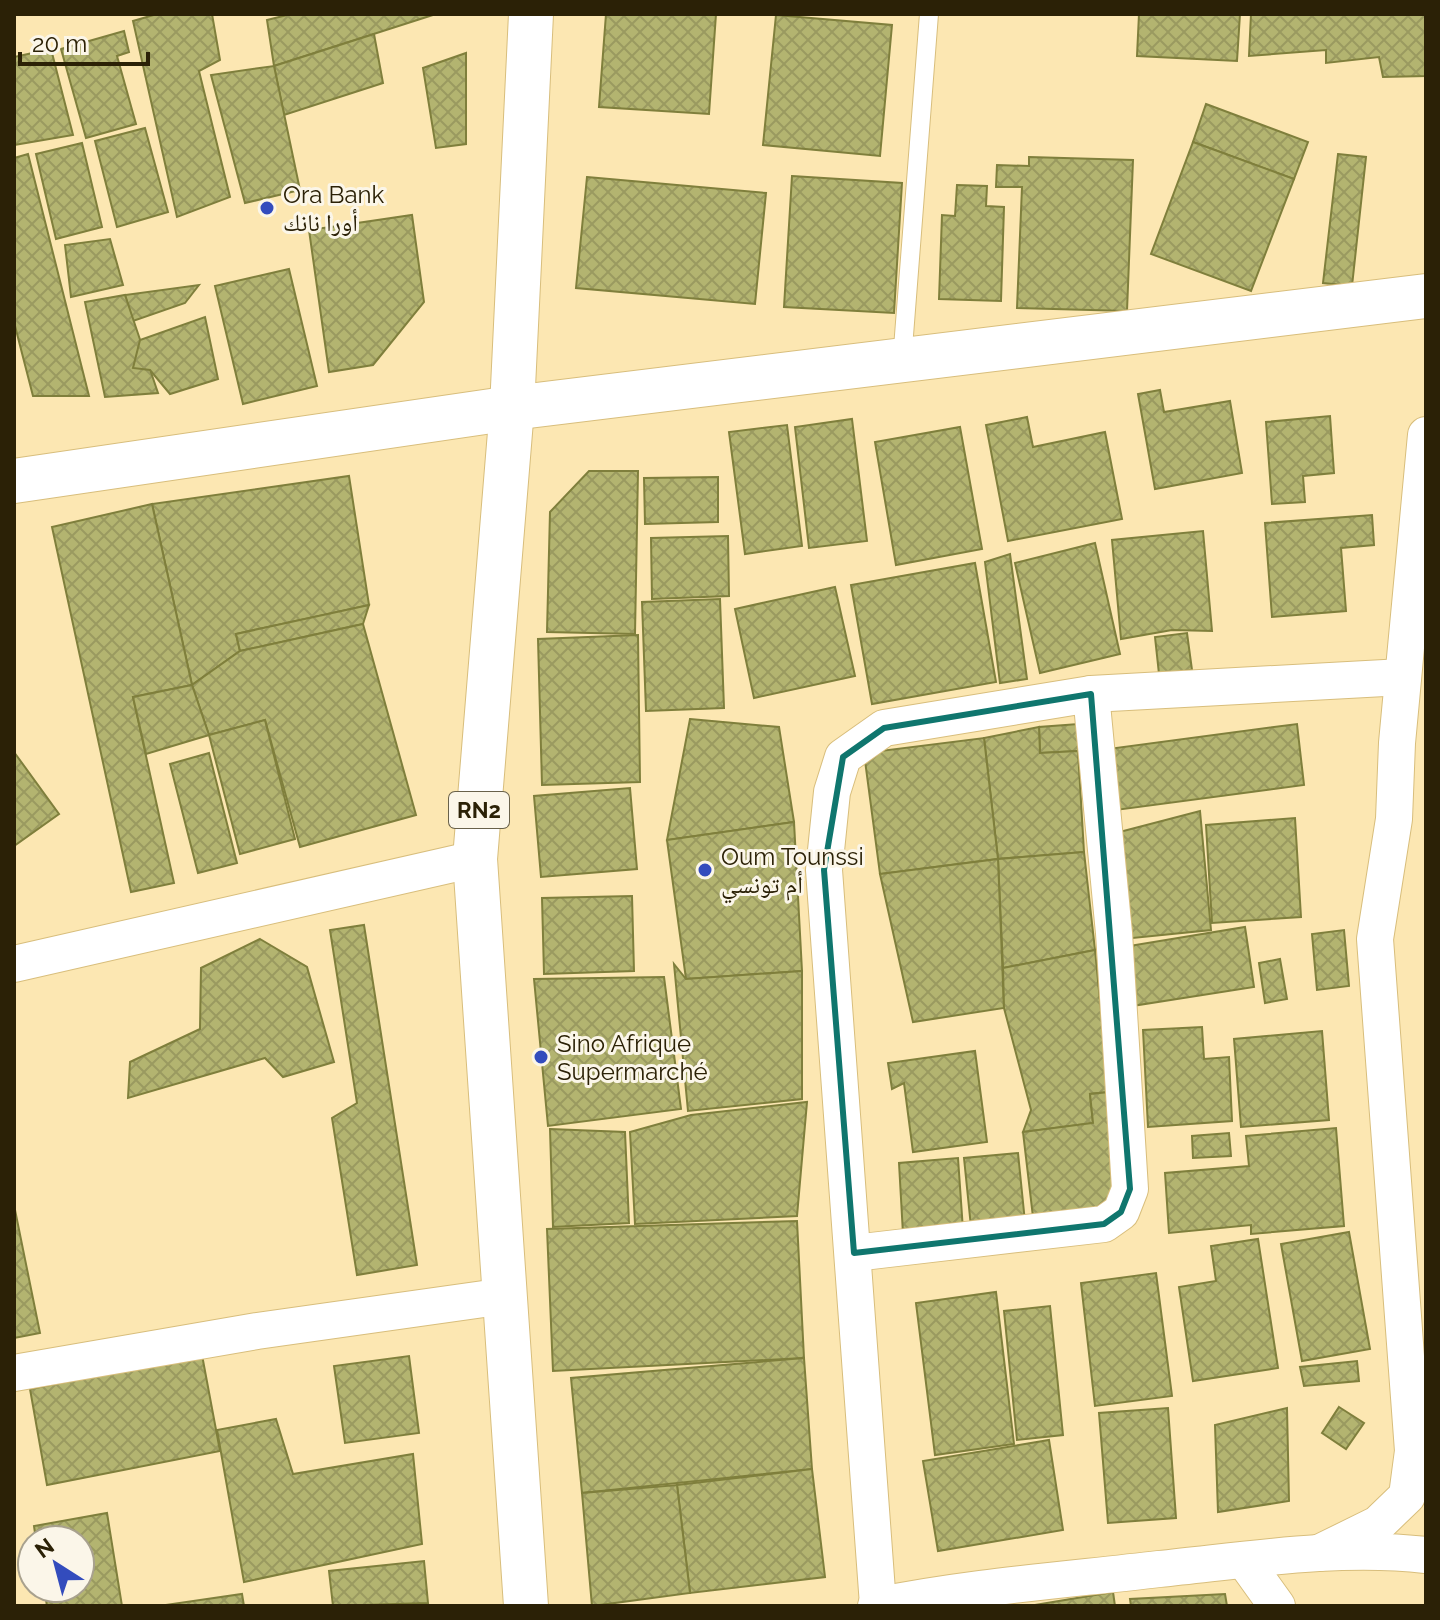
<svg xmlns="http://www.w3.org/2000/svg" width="1440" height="1620" viewBox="0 0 1440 1620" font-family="Raleway,'Noto Naskh Arabic',sans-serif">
<defs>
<pattern id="building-cross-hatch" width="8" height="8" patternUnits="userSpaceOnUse" patternTransform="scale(2)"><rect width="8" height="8" fill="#b3b470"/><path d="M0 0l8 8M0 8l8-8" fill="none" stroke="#9a9a60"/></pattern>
</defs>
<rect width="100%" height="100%" fill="#fce7b2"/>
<g fill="url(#building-cross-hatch)" stroke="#7f7f3c" stroke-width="2">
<polygon points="157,14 212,14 220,60 199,71 230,197 177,217 133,21"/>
<polygon points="291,14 436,14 274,66 267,20"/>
<polygon points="606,14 716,14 709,114 599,107"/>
<polygon points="1139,14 1240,14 1237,61 1137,56"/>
<polygon points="1251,14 1426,14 1426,76 1383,77 1379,57 1326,63 1326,50 1249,56"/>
<polygon points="776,15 892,25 880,156 763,145"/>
<polygon points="124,31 129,52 117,56 136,124 86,138 61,49"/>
<polygon points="374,34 383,83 284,115 274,66"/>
<polygon points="51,49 73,135 14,145 14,57"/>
<polygon points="466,53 466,144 436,148 423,68"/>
<polygon points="274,66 300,190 245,203 211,75"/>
<polygon points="1206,104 1308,142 1294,179 1193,142"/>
<polygon points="145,128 168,212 117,227 95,141"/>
<polygon points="1193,142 1294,179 1251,291 1151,254"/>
<polygon points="82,143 102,227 56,239 36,154"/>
<polygon points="28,154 89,396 33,396 14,322 14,158"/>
<polygon points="1338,154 1366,157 1352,286 1323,283"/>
<polygon points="1029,157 1133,160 1127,311 1017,308 1022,187 996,187 997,165 1029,166"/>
<polygon points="792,176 902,183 894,313 784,307"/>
<polygon points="587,177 766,193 755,304 576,288"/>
<polygon points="957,185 987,186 986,206 1004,207 1001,301 939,299 942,215 955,216"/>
<polygon points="412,215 424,302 373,365 329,372 309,230"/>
<polygon points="110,239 123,285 71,297 65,245"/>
<polygon points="289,269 317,386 243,404 215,286"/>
<polygon points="199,285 185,303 133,321 125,295"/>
<polygon points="125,295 158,393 105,397 85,302"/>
<polygon points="205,317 218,379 170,394 150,370 133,368 140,340"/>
<polygon points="1160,390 1164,412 1230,401 1242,473 1155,489 1138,394"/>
<polygon points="1330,416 1334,473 1303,476 1305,502 1272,504 1266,422"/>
<polygon points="1027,417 1033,447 1105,432 1122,519 1008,541 986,425"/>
<polygon points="852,419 867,541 809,548 795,427"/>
<polygon points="787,425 802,546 745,554 729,432"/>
<polygon points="960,427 982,549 896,565 875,442"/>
<polygon points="589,471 638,471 635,634 547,632 550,512"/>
<polygon points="349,476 369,605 236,634 240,651 192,685 152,504"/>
<polygon points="718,477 718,522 645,524 644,478"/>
<polygon points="152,504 192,685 133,697 174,883 131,892 52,527"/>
<polygon points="1372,515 1374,545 1341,548 1346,611 1272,617 1265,523"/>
<polygon points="1203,531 1212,631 1172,630 1121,639 1112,540"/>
<polygon points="728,536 729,596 652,599 651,538"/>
<polygon points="1095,543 1120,654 1040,673 1015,563"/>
<polygon points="1010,554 1027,679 1000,683 985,562"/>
<polygon points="975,563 996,682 872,704 851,585"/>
<polygon points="835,587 855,676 754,698 735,609"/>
<polygon points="720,599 724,708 646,711 642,602"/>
<polygon points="369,605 363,624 240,651 236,634"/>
<polygon points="363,624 416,815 300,847 265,720 209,735 192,685 240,651"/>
<polygon points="1187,633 1192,670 1159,674 1155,637"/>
<polygon points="638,635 640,782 542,785 538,639"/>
<polygon points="192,685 209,735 146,754 133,697"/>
<polygon points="690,719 779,727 794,822 667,840"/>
<polygon points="265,720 295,839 240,854 209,735"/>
<polygon points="1078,724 1078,751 1040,753 1039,727"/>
<polygon points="1297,724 1304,785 1116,810 1108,749"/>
<polygon points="1039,727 1040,753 1078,751 1084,852 998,859 984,738"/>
<polygon points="984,738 998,859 880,874 864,753"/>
<polygon points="14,752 59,814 14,846"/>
<polygon points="209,753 237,863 198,873 170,764"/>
<polygon points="630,788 637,869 541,877 534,796"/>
<polygon points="1200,811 1211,930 1123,939 1108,835"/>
<polygon points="1295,818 1301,917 1212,923 1206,825"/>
<polygon points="794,822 802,971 686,979 667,840"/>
<polygon points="1084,852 1095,950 1003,968 998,859"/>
<polygon points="998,859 1004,1008 913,1022 880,874"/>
<polygon points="632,896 634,971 544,974 542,898"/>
<polygon points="364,925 417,1265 357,1275 332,1118 357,1103 330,930"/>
<polygon points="1245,927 1254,987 1132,1006 1123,947"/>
<polygon points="1344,930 1349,986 1317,990 1312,934"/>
<polygon points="260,939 307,967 334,1062 283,1077 265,1058 128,1098 130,1062 200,1029 201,968"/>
<polygon points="1095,950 1109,1092 1090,1094 1093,1123 1023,1132 1031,1110 1004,1008 1003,968"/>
<polygon points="1280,959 1287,999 1265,1003 1259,963"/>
<polygon points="674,964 686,979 802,971 802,1099 688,1111"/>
<polygon points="664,977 681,1109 548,1126 534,979"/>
<polygon points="1202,1027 1204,1059 1229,1057 1232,1121 1148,1127 1143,1030"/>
<polygon points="1322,1031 1329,1120 1241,1127 1234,1039"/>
<polygon points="975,1051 987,1142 913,1152 904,1083 892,1089 888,1063"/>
<polygon points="1109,1092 1123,1205 1033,1217 1023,1132 1093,1123 1090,1094"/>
<polygon points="807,1102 797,1216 635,1224 630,1132 691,1115"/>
<polygon points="1336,1128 1344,1226 1251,1234 1251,1225 1169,1233 1165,1173 1249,1166 1246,1136"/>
<polygon points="550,1129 625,1132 629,1223 553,1227"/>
<polygon points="1229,1133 1231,1156 1193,1158 1192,1136"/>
<polygon points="1018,1153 1025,1222 971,1227 964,1158"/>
<polygon points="958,1158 963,1230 903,1234 899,1163"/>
<polygon points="14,1205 40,1333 14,1338"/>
<polygon points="797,1221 804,1358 553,1371 547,1229"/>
<polygon points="1349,1232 1370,1349 1302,1361 1281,1244"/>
<polygon points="1258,1239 1278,1368 1193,1381 1179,1287 1216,1281 1211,1246"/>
<polygon points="1156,1273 1172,1396 1095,1406 1081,1283"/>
<polygon points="996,1292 1014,1444 935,1455 916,1303"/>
<polygon points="1050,1306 1063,1435 1017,1440 1004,1311"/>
<polygon points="202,1355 220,1451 47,1485 30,1389"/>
<polygon points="409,1356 419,1433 345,1443 334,1366"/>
<polygon points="804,1358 812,1469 582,1493 571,1378"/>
<polygon points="1357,1361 1359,1381 1304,1386 1300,1367"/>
<polygon points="1339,1407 1364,1423 1346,1449 1322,1433"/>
<polygon points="1168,1408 1176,1518 1108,1523 1099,1413"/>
<polygon points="1287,1408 1289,1501 1218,1512 1215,1425"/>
<polygon points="276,1419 293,1474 413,1454 422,1544 244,1582 217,1430"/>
<polygon points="1049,1440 1063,1530 938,1551 923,1461"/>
<polygon points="812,1469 825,1577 690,1593 677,1485"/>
<polygon points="677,1485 690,1593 592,1606 582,1493"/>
<polygon points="107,1513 122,1606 47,1606 44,1588 80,1588 80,1540 36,1540 34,1526"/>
<polygon points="424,1561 428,1603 333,1606 329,1571"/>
<polygon points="1113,1592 1115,1606 1029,1606"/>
<polygon points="242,1594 244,1606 165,1606 165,1605"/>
<polygon points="1225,1594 1227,1606 1131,1606 1130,1599"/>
</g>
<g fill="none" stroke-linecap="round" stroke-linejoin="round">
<defs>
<polyline id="lane" points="902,361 929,14"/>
<g id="street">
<polyline points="14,964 475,859"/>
<polyline points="854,1253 1104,1224 1121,1212 1130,1189 1114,933 1091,694"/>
<polyline points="14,1373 257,1331 505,1296"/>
<polyline points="1319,1553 1378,1524 1407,1496 1413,1451 1375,939 1394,819 1397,743 1426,435"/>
<polyline points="1244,1560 1277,1606"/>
<polyline points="878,1605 824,870 832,792 843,757 884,728 1091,694 1403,677"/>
<path d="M876,1606c93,-19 189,-26 283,-37 89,-9 179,-24 267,-14"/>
</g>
<polyline id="secondary" points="14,481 512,408 1426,296"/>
<polyline id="highway" points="526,1606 475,859 512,408 531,14"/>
</defs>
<use href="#lane" stroke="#d8be7c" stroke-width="20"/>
<use href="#street" stroke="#d8be7c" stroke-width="38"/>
<use href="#secondary" stroke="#d8be7c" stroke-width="46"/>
<use href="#highway" stroke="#d8be7c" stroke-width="46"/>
<use href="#lane" stroke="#fff" stroke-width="18"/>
<use href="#street" stroke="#fff" stroke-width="36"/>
<use href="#secondary" stroke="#fff" stroke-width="44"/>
<use href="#highway" stroke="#fff" stroke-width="44"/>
</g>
<path fill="none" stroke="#0f766e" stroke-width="6" stroke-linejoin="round" d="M1091,694l39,495 -9,23 -17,12 -250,29 -30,-383 19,-113 41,-29z"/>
<g fill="#334cbd" stroke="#fbf6e9" stroke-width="3">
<circle cx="267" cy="208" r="8"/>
<circle cx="705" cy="870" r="8"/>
<circle cx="541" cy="1057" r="8"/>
</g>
<g text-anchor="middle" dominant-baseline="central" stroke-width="6" stroke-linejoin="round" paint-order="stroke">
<rect fill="#fbf6e9" stroke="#69614a" stroke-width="2" x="449" y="792" width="60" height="36" rx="6"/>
<g font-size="22" font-weight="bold" fill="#2b2106">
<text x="479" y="810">RN2</text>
</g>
<g font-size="24" fill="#2b2106" stroke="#fbf6e9" text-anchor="start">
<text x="283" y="194">Ora Bank<tspan x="283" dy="28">أورا نانك</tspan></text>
<text x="721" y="856">Oum Tounssi<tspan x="721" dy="28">أم تونسي</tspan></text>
<text x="557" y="1043">Sino Afrique<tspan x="557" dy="28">Supermarché</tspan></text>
</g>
</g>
<rect width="1440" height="1620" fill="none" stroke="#2b2106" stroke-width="32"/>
<g transform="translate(56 1564) rotate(324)"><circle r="38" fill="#fbf6e9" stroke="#a8a18e" stroke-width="2"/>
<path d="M0-6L14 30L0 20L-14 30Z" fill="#334cbd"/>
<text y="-12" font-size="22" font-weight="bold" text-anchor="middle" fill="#2b2106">N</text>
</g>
<path d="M20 52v12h128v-12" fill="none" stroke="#2b2106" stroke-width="4"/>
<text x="32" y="52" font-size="24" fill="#2b2106" stroke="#fbf6e9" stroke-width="6" paint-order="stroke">20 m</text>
</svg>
